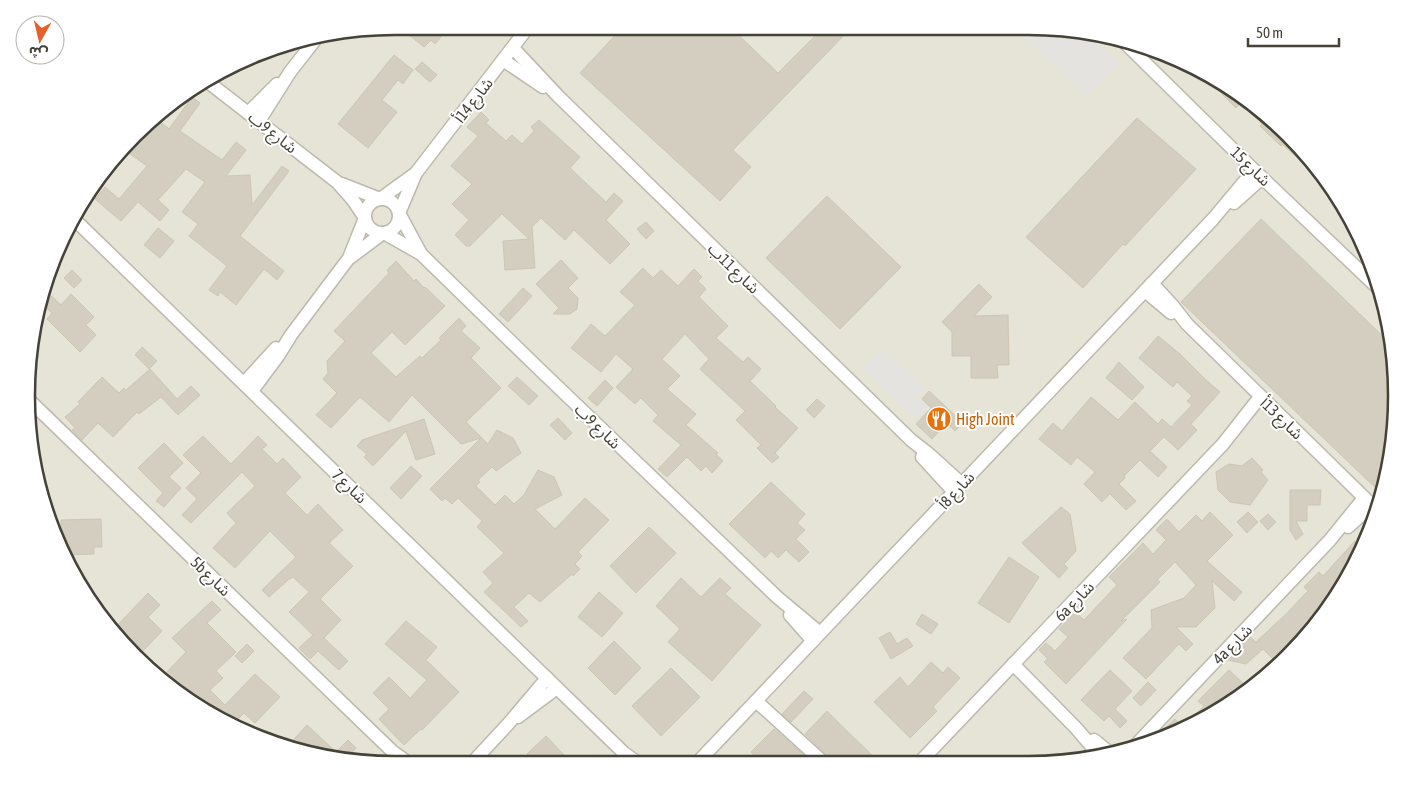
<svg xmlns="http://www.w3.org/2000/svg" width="1423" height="791" viewBox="0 0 1423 791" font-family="'Asap Condensed','Noto Sans Arabic',sans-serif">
<rect width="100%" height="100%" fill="#f3f1e9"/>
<polygon fill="#e6e3d7" points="396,26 1051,27 1146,46 1212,76 1271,118 1321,171 1359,232 1384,300 1396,372 1394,444 1377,514 1347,580 1289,656 1232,703 1146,745 1075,762 372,764 300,752 211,715 118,639 54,537 27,419 39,300 89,190 171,102 277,46"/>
<g fill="#e4e3e0">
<polygon points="1013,27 1051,27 1088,34 1118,63 1086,96"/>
<polygon points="882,348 925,388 916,398 928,409 916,419 863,368"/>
</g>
<g fill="#d3cebf" stroke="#cdc6b3">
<polygon points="416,26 450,26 435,44 431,40 424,47 409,35"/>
<polygon points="623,27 730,27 778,73 824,27 852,27 733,150 751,167 720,201 580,73"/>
<polygon points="394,55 413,70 403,84 398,80 382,100 397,112 368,148 338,124"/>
<polygon points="422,62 437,75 430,82 415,69"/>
<polygon points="1209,74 1271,118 1311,161 1306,166 1282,144 1281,146 1260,126 1262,124 1240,103 1236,108 1206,78"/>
<polygon points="192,97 200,103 180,131 222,160 236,142 246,150 226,176 250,175 252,205 282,166 289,171 240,236 284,271 277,280 264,269 236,305 220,292 218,296 209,290 227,266 189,236 198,224 182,212 205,182 186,169 158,200 169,210 160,221 138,202 121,221 95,199 105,187 119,199 147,166 126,151 156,118 169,129"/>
<polygon points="481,112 489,120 486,123 506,141 512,135 522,144 534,131 531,127 539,120 580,157 570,168 606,202 614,193 623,201 606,220 630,244 610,264 574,230 565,240 541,218 532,227 535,268 505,270 503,241 529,239 502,214 470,246 466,246 455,235 469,220 452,204 472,184 451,166 478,136 467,127"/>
<polygon points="1137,118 1196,169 1125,246 1123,244 1083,288 1026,237"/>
<polygon points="827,196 901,267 840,329 766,258"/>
<polygon points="1261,219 1391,344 1396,372 1394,444 1382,494 1181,302"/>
<polygon points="646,222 654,231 646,239 637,229"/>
<polygon points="158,228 174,241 160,258 144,245"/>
<polygon points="561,260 578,278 568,288 578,298 577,309 570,314 553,314 559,308 536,284"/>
<polygon points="396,261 414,281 416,279 424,288 425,287 445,306 405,345 392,332 371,353 396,377 420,356 422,358 441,340 439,338 459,318 466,326 461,331 480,348 471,358 501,388 466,422 488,444 497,430 513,438 521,453 496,471 492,467 478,480 480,482 476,486 495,505 505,495 514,504 524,495 538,470 554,477 562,495 535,509 555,529 585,498 609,520 578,552 582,556 575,564 580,569 573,576 572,574 540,602 529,593 514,607 528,621 521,627 484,592 493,583 483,572 504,553 477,527 482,521 458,498 452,504 445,498 442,501 430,489 481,438 461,444 412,395 389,422 360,397 331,428 316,415 337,393 323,379 328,373 327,361 345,341 334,331 389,273 387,270"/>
<polygon points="643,268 653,278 661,270 678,286 694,269 702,277 698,281 706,289 699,297 728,326 716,338 743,362 748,357 761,369 750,381 776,406 775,407 798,428 775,453 779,457 772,463 757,448 761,445 736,420 745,411 700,369 709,359 685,334 662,359 680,376 667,389 696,414 686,425 718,453 716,454 723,461 712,473 706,466 701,471 687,457 667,477 658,469 681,445 653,421 658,415 641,398 635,404 616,387 633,369 616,354 601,372 571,348 591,324 605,336 635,305 620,292"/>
<polygon points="72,270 82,280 74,288 64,278"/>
<polygon points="979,284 992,297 974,316 1008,315 1009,365 997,365 998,378 971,378 971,356 952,356 952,332 942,322"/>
<polygon points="523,288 532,296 508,322 499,314"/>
<polygon points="44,289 61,305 71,294 94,317 86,325 96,335 80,352 47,319 52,313 39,301"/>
<polygon points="1158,336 1180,354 1206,380 1220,392 1191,424 1197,430 1178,450 1164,437 1150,451 1167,467 1158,477 1140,460 1124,476 1125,478 1119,484 1136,501 1126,510 1110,494 1102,502 1084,484 1095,472 1077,457 1071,465 1039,439 1053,423 1062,431 1091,397 1118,420 1135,402 1158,424 1162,419 1171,427 1192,405 1187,401 1192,396 1177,382 1173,387 1139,358"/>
<polygon points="142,347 157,361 149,369 135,355"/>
<polygon points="1119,362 1144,387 1132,400 1106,378"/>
<polygon points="150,369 177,399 191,386 200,395 178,415 161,397 139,414 137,412 113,437 98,423 82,440 72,430 75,428 65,417 80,404 78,402 102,377 119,393 124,388 126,390"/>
<polygon points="517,377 538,396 529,405 508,386"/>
<polygon points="605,380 613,388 597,406 588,398"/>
<polygon points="929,391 963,423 955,431 947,423 932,439 916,424 931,408 922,399"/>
<polygon points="817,399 825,406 814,418 806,410"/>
<polygon points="558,418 572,433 565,440 550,425"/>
<polygon points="424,419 435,454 416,460 406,431 373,466 364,457 367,454 357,446 362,440"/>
<polygon points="203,436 231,464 258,436 267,445 262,449 277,464 283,458 301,477 285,493 307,515 318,504 343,530 329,543 353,566 320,599 341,620 324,638 348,661 339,670 318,651 310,659 299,648 313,635 289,612 309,592 293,577 288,580 269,597 262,590 296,557 270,531 235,568 213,548 236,523 227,513 255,486 242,472 191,523 182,515 197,499 186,488 201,473 183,455"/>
<polygon points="164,443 183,463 169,477 181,488 164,507 156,501 163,493 138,468"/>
<polygon points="1252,458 1263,470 1261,472 1268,480 1250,505 1230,502 1218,490 1216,472 1229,464 1242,466"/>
<polygon points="411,466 422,476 401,499 390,488"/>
<polygon points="771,482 805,514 797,523 805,530 796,539 809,552 799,562 786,550 778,558 771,551 765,558 729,524"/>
<polygon points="1290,490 1321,490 1320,505 1307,505 1307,521 1296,521 1303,534 1296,540 1290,530"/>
<polygon points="1061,507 1070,514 1076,551 1064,564 1068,568 1059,578 1022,543"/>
<polygon points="1210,512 1233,535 1207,561 1242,592 1234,601 1212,581 1215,608 1196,627 1176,627 1193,644 1186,651 1179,644 1146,679 1123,658 1152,628 1151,610 1184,598 1196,585 1175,562 1157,580 1160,582 1121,621 1127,619 1066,684 1044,662 1048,659 1039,650 1046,643 1055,651 1068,637 1059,629 1075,612 1084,620 1117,585 1109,577 1143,543 1153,554 1166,540 1156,530 1167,519 1179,532 1196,515 1202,521"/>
<polygon points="1248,512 1258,522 1247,533 1237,522"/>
<polygon points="1268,514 1276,522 1268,530 1260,521"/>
<polygon points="101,519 102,547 94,547 94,554 65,555 62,549 61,520"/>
<polygon points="649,527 676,553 636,593 610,566"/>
<polygon points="1355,541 1362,548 1347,580 1289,656 1279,665 1263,649 1246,664 1228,660 1250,637 1256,642 1286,614 1308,591 1304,587 1319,572 1323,576"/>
<polygon points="1009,557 1039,577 1009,623 978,603"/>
<polygon points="681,578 701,597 720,578 731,588 725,594 761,625 712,681 668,642 680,629 656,606"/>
<polygon points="599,592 623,613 602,637 578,617"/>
<polygon points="148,593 160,605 148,617 162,631 142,652 128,639 125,641 113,630"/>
<polygon points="212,601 221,610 207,623 236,652 216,671 223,678 210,690 225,705 255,674 280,697 255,723 244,713 233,724 211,715 163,676 186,652 172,638"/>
<polygon points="922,614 938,624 931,634 916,624"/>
<polygon points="406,621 437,647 426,660 459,692 422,730 421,729 404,745 379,719 389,709 373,693 389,677 410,698 427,680 385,644"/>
<polygon points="890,632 897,644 907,638 913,646 891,659 879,638"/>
<polygon points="614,641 641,668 615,695 588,668"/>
<polygon points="247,644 254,651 242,663 235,656"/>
<polygon points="931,662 943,673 948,667 960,678 933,707 937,711 910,738 874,702 900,677 908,687"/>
<polygon points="671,668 700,697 661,736 632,706"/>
<polygon points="1110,670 1132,691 1115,709 1127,721 1120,728 1109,716 1104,721 1081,700"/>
<polygon points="1229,670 1249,689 1232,703 1189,724 1188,723 1204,706 1198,701"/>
<polygon points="1148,682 1156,690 1141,706 1133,698"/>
<polygon points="804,691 813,699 791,722 782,714"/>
<polygon points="827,711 843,727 879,762 831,762 828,756 805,734"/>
<polygon points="1175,719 1183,727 1154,741 1153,739"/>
<polygon points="307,725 336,752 348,740 356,748 345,760 300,752 287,747"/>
<polygon points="774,729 807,758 802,763 762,763 751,752"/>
<polygon points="546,736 565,756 557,763 536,763 527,754"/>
</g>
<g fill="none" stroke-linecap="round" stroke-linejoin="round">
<defs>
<g id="minor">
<polyline points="1123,41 1254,170 1380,290"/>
<polyline points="513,48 558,96 911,440 930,455 962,484"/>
<polyline points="503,60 543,87"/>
<polyline points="208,82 337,182 353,200 365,218 349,258 291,335 278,356 252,391"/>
<polyline points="248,113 277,84"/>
<polyline points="259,121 290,72 315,40"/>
<polyline points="342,184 380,199 416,173"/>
<circle cx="382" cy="216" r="17"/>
<polyline points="1234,203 1262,178"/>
<polyline points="399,213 416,173 529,26"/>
<polyline points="399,213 420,252"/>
<polyline points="75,220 624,753 638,763"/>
<polyline points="384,233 421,254 535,365 777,597 820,633"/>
<polyline points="351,257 383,233"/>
<polyline points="1152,283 1173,306 1187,324 1378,511"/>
<polyline points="1145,291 1171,313"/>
<polyline points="244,383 276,348"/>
<polyline points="29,400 392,751 410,764"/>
<polyline points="922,457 954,492"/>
<polyline points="1348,527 1372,505"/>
<polyline points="790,615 813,641"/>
<polyline points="1013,664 1076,728 1100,756"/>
<polyline points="756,701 823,762"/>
<polyline points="518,717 557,688"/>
<polyline points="1094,740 1110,753"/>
<polyline points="1133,748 1330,540 1364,498"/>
<polyline points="920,762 1223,444 1260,397"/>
<polyline points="697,763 1213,219 1254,170"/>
<polyline points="471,764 509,723 547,678"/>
</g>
</defs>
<use href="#minor" stroke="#bdb9ac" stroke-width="15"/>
<use href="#minor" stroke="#fff" stroke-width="12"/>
</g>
<defs>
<symbol id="restaurant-disc" viewBox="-11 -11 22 22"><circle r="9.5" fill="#e8710a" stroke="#fff"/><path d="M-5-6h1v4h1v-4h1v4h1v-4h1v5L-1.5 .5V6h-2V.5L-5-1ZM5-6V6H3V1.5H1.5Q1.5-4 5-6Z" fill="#fff"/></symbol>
</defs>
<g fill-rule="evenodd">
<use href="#restaurant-disc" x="925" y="405" width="28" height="28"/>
</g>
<g text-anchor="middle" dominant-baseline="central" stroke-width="4" stroke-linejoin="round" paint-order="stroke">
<g font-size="16" fill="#454238" stroke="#fff">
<text transform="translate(473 100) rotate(-52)">شارع 14أ</text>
<text transform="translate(273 132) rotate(38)">شارع 9ب</text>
<text transform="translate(1251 166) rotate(44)">شارع 15</text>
<text transform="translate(734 268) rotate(44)">شارع 11ب</text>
<text transform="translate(1282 418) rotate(44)">شارع 13أ</text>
<text transform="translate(598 426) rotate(44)">شارع 9ب</text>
<text transform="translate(350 486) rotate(44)">شارع 7</text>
<text transform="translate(956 490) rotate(-47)">شارع 8أ</text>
<text transform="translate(211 576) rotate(44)">5b شارع</text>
<text transform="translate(1074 601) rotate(-46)">6a شارع</text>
<text transform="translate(1232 644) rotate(-46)">4a شارع</text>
</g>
<g font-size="16" fill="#c56008" stroke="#fff" text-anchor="start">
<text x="956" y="419">High Joint</text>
</g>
</g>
<path d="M0 0H1423V791H0ZM395 35H1028A360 360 0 0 1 1388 395V396A360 360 0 0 1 1028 756H395A360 360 0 0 1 35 396V395A360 360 0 0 1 395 35Z" fill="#fff" fill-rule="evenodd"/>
<path fill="none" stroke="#454238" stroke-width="2.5" d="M395 35H1028A360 360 0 0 1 1388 395V396A360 360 0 0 1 1028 756H395A360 360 0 0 1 35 396V395A360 360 0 0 1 395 35Z"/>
<g transform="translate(40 40) rotate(188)"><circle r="24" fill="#ffffff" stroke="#b5b3af"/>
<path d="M0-4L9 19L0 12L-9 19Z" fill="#e6602d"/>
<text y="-8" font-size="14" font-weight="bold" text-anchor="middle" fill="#454238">ش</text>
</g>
<path d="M1248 38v8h91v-8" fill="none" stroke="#454238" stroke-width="2.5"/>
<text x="1256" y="38" font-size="15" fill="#454238" stroke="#ffffff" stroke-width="4" paint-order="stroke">50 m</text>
</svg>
